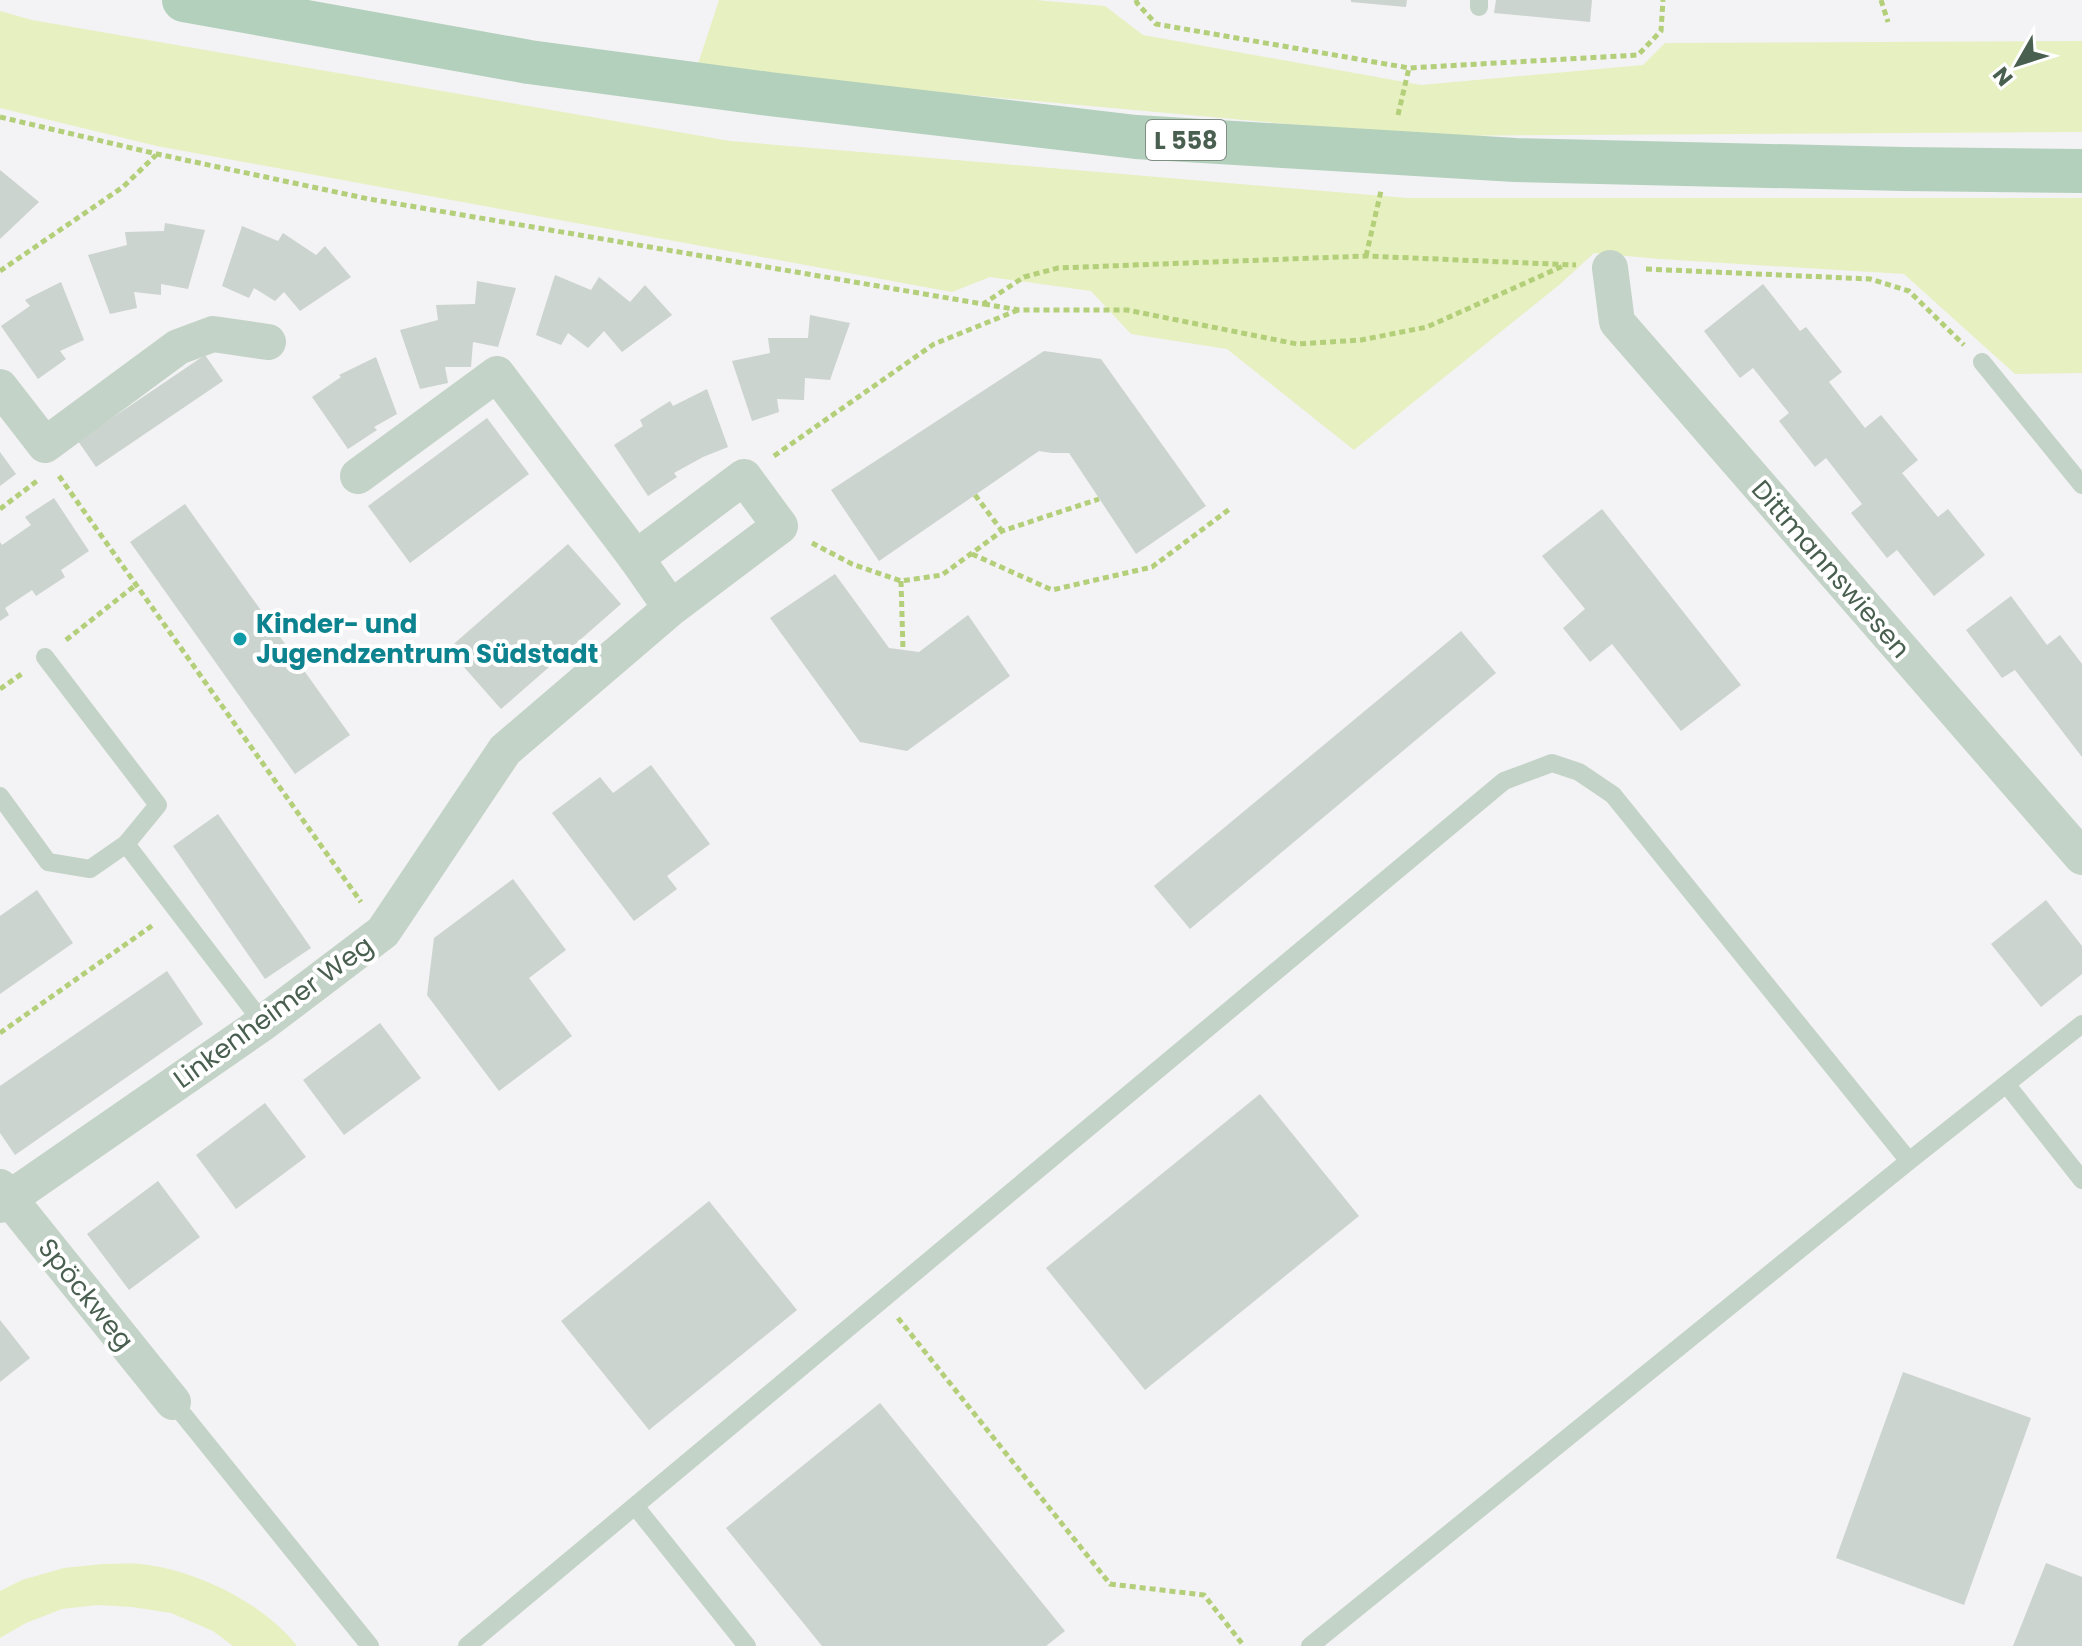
<svg xmlns="http://www.w3.org/2000/svg" width="2082" height="1646" viewBox="0 0 2082 1646" font-family="Poppins,sans-serif">
<rect width="100%" height="100%" fill="#f3f2f4"/>
<g fill="#e7f0c1">
<polygon points="719,0 1035,0 1105,6 1143,35 1421,85 1643,65 1665,43 2082,41 2082,132 1419,136 696,70"/>
<polygon points="0,11 32,20 730,141 1407,198 2082,198 2082,373 2015,374 1904,274 1660,259 1594,253 1559,285 1354,450 1227,349 1131,334 1091,291 990,277 952,292 157,146 0,108"/>
<path d="M103,1564c12,0 25,-1 37,0 54,5 124,39 157,82h-64l-20,-15 -42,-18 -39,-6 -35,-2 -35,4 -36,14 -26,15v-47l22,-11 42,-12z"/>
</g>
<g fill="#ccd4cf">
<polygon points="1351,0 1407,0 1406,7 1351,2"/>
<polygon points="1496,0 1592,0 1590,22 1494,13"/>
<polygon points="0,170 39,202 0,239"/>
<polygon points="165,223 205,230 188,289 161,284 161,295 134,292 137,308 110,314 88,255 127,245 125,232 164,231"/>
<polygon points="242,226 278,241 283,233 316,255 325,246 351,277 300,311 284,292 275,301 254,288 249,298 222,286"/>
<polygon points="555,275 591,290 599,277 630,302 645,285 672,315 622,352 604,331 588,348 568,333 561,345 536,335"/>
<polygon points="477,281 516,288 498,347 473,342 471,367 445,367 448,383 420,389 400,330 438,320 436,305 475,304"/>
<polygon points="61,282 84,340 60,351 66,359 38,379 1,326 30,306 25,300"/>
<polygon points="1763,284 1800,331 1806,327 1842,372 1829,382 1865,428 1881,415 1918,460 1902,473 1938,517 1948,509 1985,555 1934,596 1897,550 1887,558 1851,513 1862,504 1826,458 1815,467 1779,421 1789,413 1753,368 1740,378 1704,331"/>
<polygon points="810,315 850,323 830,380 805,378 804,400 777,399 779,412 752,421 732,361 770,353 768,338 808,338"/>
<polygon points="1044,351 1101,359 1206,506 1136,554 1069,453 1052,453 1039,451 879,561 831,490"/>
<polygon points="205,355 223,381 96,467 78,441"/>
<polygon points="376,357 397,414 374,427 377,430 348,449 312,397 341,377 339,375"/>
<polygon points="707,389 728,447 703,457 674,473 677,477 648,496 614,445 643,426 640,420 670,401 673,406"/>
<polygon points="487,418 529,474 410,563 368,506"/>
<polygon points="0,452 16,474 0,486"/>
<polygon points="54,498 89,551 61,570 65,577 36,596 32,590 5,608 9,615 0,621 0,542 2,545 31,525 25,517"/>
<polygon points="185,504 350,735 295,774 130,542"/>
<polygon points="1602,509 1741,685 1681,731 1612,644 1590,662 1563,628 1585,609 1542,556"/>
<polygon points="568,544 621,604 501,709 448,649"/>
<polygon points="835,574 889,648 919,652 968,615 1010,676 907,751 860,742 770,618"/>
<polygon points="2011,596 2047,645 2060,635 2082,664 2082,757 2015,670 2002,678 1966,630"/>
<polygon points="1461,631 1496,673 1190,929 1154,886"/>
<polygon points="651,765 710,844 667,876 677,889 634,921 552,813 600,777 613,793"/>
<polygon points="218,814 311,948 265,979 173,846"/>
<polygon points="513,879 566,950 529,978 572,1036 499,1091 427,995 434,938"/>
<polygon points="37,890 73,943 0,994 0,916"/>
<polygon points="2046,900 2082,946 2082,974 2041,1007 1991,944"/>
<polygon points="167,971 203,1024 15,1155 0,1133 0,1086"/>
<polygon points="380,1023 421,1078 344,1135 303,1080"/>
<polygon points="1260,1094 1359,1216 1145,1390 1046,1268"/>
<polygon points="265,1103 306,1157 236,1209 196,1155"/>
<polygon points="158,1181 200,1237 129,1290 87,1234"/>
<polygon points="709,1201 797,1310 649,1430 561,1321"/>
<polygon points="0,1320 30,1358 0,1382"/>
<polygon points="1903,1372 2031,1418 1964,1605 1836,1558"/>
<polygon points="880,1403 1065,1631 1046,1646 822,1646 726,1528"/>
<polygon points="2046,1563 2082,1577 2082,1646 2013,1646"/>
</g>
<g fill="none" stroke-linecap="round" stroke-linejoin="round">
<g stroke="#b4cf79" stroke-width="5" stroke-dasharray="6 4" stroke-linecap="butt">
<polyline points="1136,0 1137,3 1156,24 1409,68 1638,55 1661,31 1663,0"/>
<polyline points="1881,0 1888,22"/>
<polyline points="1398,115 1409,68"/>
<polyline points="0,117 157,154 369,199 983,304 1024,277 1058,268 1366,256 1576,265"/>
<polyline points="1366,256 1381,191"/>
<polyline points="1646,269 1870,279 1909,291 1964,345"/>
<polyline points="0,271 123,187 156,155"/>
<polyline points="984,304 1019,310 1127,310 1297,344 1361,340 1427,327 1563,266"/>
<polyline points="774,456 934,344 1018,310"/>
<polyline points="59,476 361,902"/>
<polyline points="975,495 1002,531"/>
<polyline points="0,509 37,481"/>
<polyline points="812,543 852,564 901,581 942,575 1002,531 1099,499"/>
<polyline points="972,554 1052,590 1152,567 1231,508"/>
<polyline points="901,581 903,650"/>
<polyline points="66,640 137,584"/>
<polyline points="0,689 23,673"/>
<polyline points="0,1033 153,925"/>
<polyline points="898,1318 1110,1584 1204,1595 1244,1646"/>
</g>
<g stroke="#c3d3c7" stroke-width="18">
<polyline points="1479,0 1479,7"/>
<polyline points="1982,362 2082,485"/>
<polyline points="45,657 158,805 126,844 263,1023"/>
<polyline points="0,796 48,862 90,869 126,844"/>
<polyline points="2007,1085 2082,1180"/>
<polyline points="173,1402 370,1646"/>
<polyline points="635,1506 747,1646"/>
<polyline points="467,1646 1504,781 1552,763 1579,772 1613,795 1909,1161"/>
<polyline points="1310,1646 1909,1161 2082,1024"/>
</g>
<g stroke="#c3d3c7" stroke-width="36">
<polyline points="1610,268 1617,322 2082,857"/>
<polyline points="0,387 45,445 178,347 213,334 268,342"/>
<polyline points="358,476 497,374 636,558"/>
<polyline points="0,1187 173,1402"/>
<polyline points="0,1205 263,1023 383,932 505,750 671,608 780,526 744,477 636,558 671,608"/>
</g>
<polyline stroke="#b2d0bb" stroke-width="44" points="184,0 529,62 769,94 1136,137 1515,160 1903,169 2082,171"/>
</g>
<circle fill="#0f9aa8" stroke="#fff" stroke-width="3" cx="240" cy="639" r="8"/>
<g text-anchor="middle" dominant-baseline="central" stroke-width="8" stroke-linejoin="round" paint-order="stroke">
<rect fill="#fff" stroke="#808f84" stroke-width="2" x="1146" y="120" width="80" height="40" rx="6"/>
<g font-size="24" font-weight="bold" fill="#495f4f">
<text x="1186" y="140">L 558</text>
</g>
<g font-size="26" fill="#495f4f" stroke="#fff">
<text transform="translate(1831 569) rotate(49)">Dittmannswiesen</text>
<text transform="translate(273 1012) rotate(-36)">Linkenheimer Weg</text>
<text transform="translate(86 1294) rotate(51)">Spöckweg</text>
</g>
<g font-size="26" font-weight="bold" fill="#0d838f" stroke="#fff" text-anchor="start">
<text x="256" y="624">Kinder- und<tspan x="256" dy="30">Jugendzentrum Südstadt</tspan></text>
</g>
</g>
<g transform="translate(2018 64) rotate(231)" stroke="#ffffff" stroke-width="6" paint-order="stroke">
<path d="M0-6L14 30L0 20L-14 30Z" fill="#495f4f"/>
<text y="-12" font-size="22" font-weight="bold" text-anchor="middle" fill="#495f4f">N</text>
</g>
</svg>
